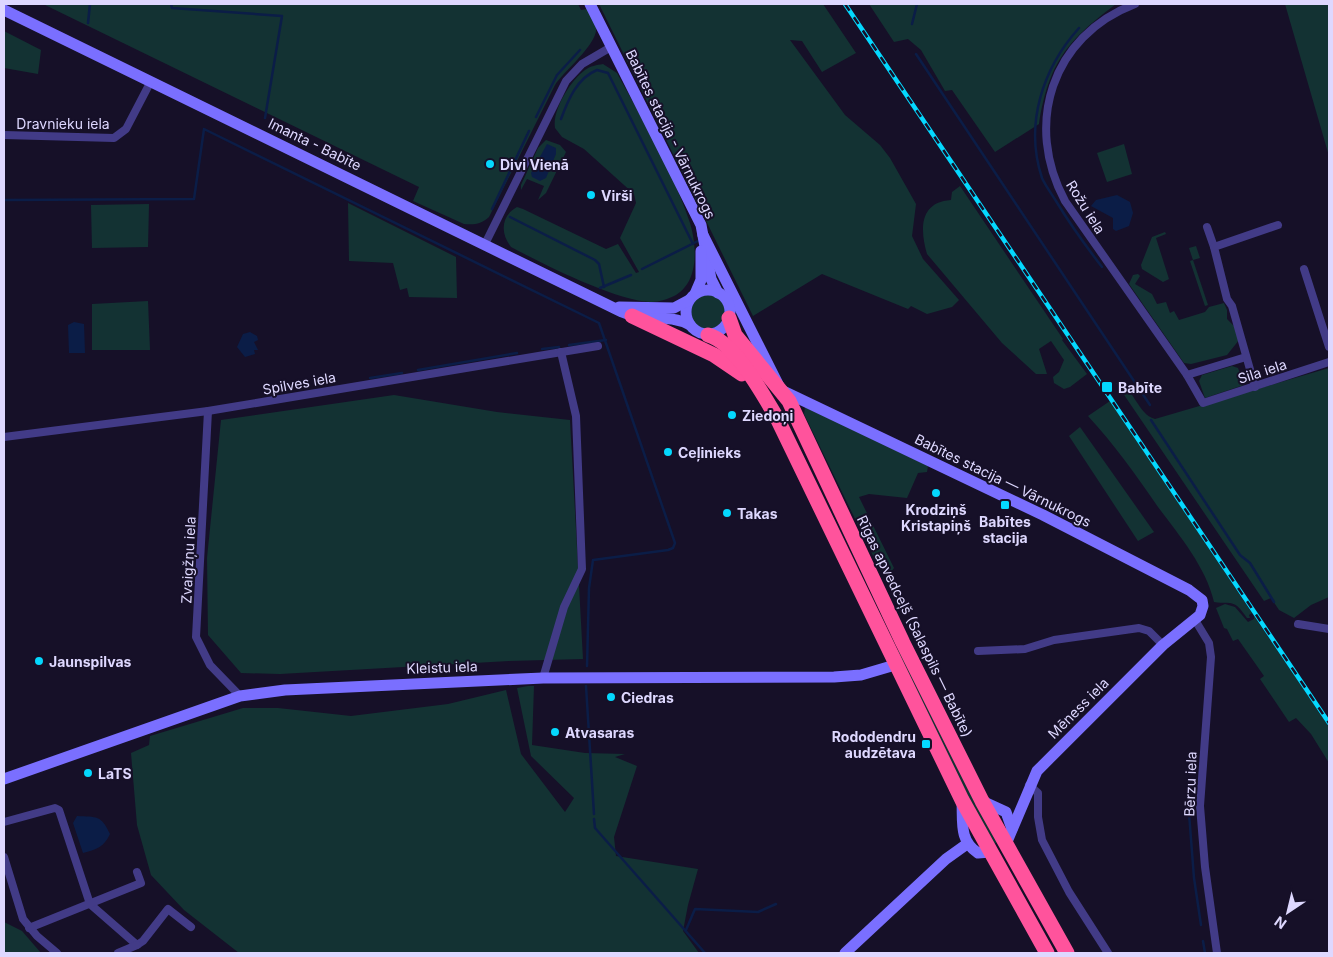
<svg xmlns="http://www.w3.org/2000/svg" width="1333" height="957" viewBox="0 0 1333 957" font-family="Inter,sans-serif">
<rect width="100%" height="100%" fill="#161028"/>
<g fill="#133233">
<path d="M43,4h535l3,6 6,-1c3,6 8,12 9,18 3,16 -32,44 -41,58l-66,132c-8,7 -14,8 -25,7l-51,-23 6,-14z"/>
<polygon points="599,4 823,4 856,53 822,72 802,41 790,40 845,115 880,145 890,158 916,204 912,236 923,259 959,300 952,307 927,314 911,306 908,309 822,274 753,316"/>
<path d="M869,4h247c-49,37 -67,58 -77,120l-44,28 -43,-62 -7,1 -24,-41 -13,-11 -14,3z"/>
<polygon points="1285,4 1329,4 1329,156"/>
<polygon points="4,31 41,50 38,74 4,68"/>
<path d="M603,64l14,9c26,48 56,98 73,150 7,23 9,58 -14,72 -8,4 -16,7 -25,7 -35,-1 -108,-38 -140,-55 -11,-14 -10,-31 6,-40l6,2 83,40 12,-5 18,29 3,-1 -19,-34 16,-35 -2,-9 -50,-45 -22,-12 -7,-9c-3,-18 16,-48 30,-58 5,-4 12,-5 18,-6z"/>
<polygon points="546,140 560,145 566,152 546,193 538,200 544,186 527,179 521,190 521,185 538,148"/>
<polygon points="1124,144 1132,174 1107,182 1097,153"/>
<path d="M960,186l103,153 -1,1 25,34 -17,13 -6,2 -10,-6 -1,-6 6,-5 5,-12 -13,-19 -12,8 8,25h-11l-34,-31 -75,-89c-7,-24 -8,-52 24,-54l1,-8z"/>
<polygon points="348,203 456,257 457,298 409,297 407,288 400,290 393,263 349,261"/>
<polygon points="149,204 148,247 92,248 91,205"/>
<polygon points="1165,232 1166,234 1156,238 1169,279 1163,282 1142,269 1141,265 1152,237"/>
<polygon points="1196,246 1200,258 1193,260 1208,305 1205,306 1190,261 1193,260 1189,248"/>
<polygon points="1138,274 1140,276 1135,284 1152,294 1157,304 1166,302 1170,313 1174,311 1179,320 1205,312 1209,307 1224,303 1227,310 1227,319 1234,326 1239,340 1227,355 1191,364 1184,363 1129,284 1133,275"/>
<circle cx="708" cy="312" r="19"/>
<polygon points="148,301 150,350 92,350 92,304"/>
<polygon points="1232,366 1238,368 1244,385 1205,398 1199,381 1202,375"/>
<path d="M1329,368v229l-18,8 -17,13 -15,-8 -8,-12 -7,3 -148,-218c19,4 21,31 39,36z"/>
<polygon points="394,395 497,412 570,420 583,659 509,661 280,674 241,673 208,635 207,558 221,420"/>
<path d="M1110,401l142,212 -3,2 1,3h-3c-14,-20 -13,-13 -33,-16 -8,-35 -35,-67 -56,-95 -22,-32 -44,-63 -70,-91z"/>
<polygon points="805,407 928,466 927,472 918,473 907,498 869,494 859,497 894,568 890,573 883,572 878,566 804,414"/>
<polygon points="1080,427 1154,532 1138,541 1069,436"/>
<polygon points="1225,604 1235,607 1248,622 1254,619 1254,616 1329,727 1329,763 1311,734 1296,718 1289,722 1260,679 1264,676 1238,639 1233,641 1227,629 1224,628 1216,608"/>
<polygon points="900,649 997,842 993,845 895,651"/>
<polygon points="528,686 534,686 532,745 585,753 625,754 615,757 637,766 614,837 616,856 698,869 688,905 683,931 699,953 239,953 184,910 151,875 137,825 131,753 149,745 150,736 243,708 278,708 351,716 448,704 506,690 521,754 565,812 574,798 531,756 517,688"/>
<polygon points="4,922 22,931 41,953 4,953"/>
</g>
<g fill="#0b1d47">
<polygon points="547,144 556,148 556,154 546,178 540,181 532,177 531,173"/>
<polygon points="1117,195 1130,202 1133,213 1129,226 1116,231 1113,229 1113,218 1091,206 1096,200"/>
<polygon points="74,322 84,324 85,353 69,353 68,325"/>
<polygon points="250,332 257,336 258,340 254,342 258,350 254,350 255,354 245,357 237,347 243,334"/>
<path d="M77,816c20,1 24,-1 33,18 -6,13 -14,16 -27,19l-10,-30z"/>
</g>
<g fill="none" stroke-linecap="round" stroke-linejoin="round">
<g stroke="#0b1d47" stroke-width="2.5">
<polyline points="171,4 172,8 282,16 265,118"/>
<polyline points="88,23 90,4"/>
<polyline points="912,24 917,4"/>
<path d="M1079,28c-36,40 -55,96 -37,150 3,7 9,15 14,23 14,23 29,44 46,66"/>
<polyline points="916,54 1150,405"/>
<polyline points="536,117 557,75 580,50"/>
<path d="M561,119c7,-19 16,-41 36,-49l11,3 85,171"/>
<polyline points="4,200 194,199 204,129 599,323 675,543 673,548 668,550 593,560 589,588 587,666"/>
<polyline points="492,209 529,131"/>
<polyline points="510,217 595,260 599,264 604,287"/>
<polyline points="642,269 698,241"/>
<polyline points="600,288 631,275"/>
<polyline points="569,345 606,340"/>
<polyline points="542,349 559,347"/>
<polyline points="418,370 517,353"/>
<polyline points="370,378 402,373"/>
<polyline points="1151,420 1240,555 1250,563 1274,602"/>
<polyline points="586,686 594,814"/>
<polyline points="1189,813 1194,878 1201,925"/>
<polyline points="594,819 595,828 705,953"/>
<polyline points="686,930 695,909 758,912 776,904"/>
<polyline points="1203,941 1205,953"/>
</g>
<g stroke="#423b87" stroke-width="8">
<path d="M1135,4c-84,32 -111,121 -70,197l122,174 16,28 126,-41"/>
<polyline points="4,135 114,138 126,129 151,81"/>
<polyline points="1207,227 1214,247"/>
<polyline points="485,244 566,81 582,64 611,47"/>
<polyline points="1304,269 1329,347"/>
<polyline points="1187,375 1246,357"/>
<polyline points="1255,387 1232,306 1227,299 1214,247 1278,225"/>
<polyline points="208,411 196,637 210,665 240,696"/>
<polyline points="4,437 208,411 598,346"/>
<polyline points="1195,620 1209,643 1211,657 1200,806 1205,867 1217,953"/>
<polyline points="1298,624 1329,629"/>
<polyline points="978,651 1025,649 1054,640 1139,628 1149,631 1163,645"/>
<polyline points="543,678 564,607 582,569 576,416 561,352"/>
<polyline points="1029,785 1038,793 1038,817 1042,840 1069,892 1108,953"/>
<polyline points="4,822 55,808 59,810 90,904 137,945 143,941 168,909 191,927"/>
<polyline points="4,857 23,919 37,936 57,953"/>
<polyline points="29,928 141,883 137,872"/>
<polyline points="118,953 137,945"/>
</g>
<g stroke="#7a6fff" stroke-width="11">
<polyline points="590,4 701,225 711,279 718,293"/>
<path d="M4,10l618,302c22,10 46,1 68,13"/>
<polyline points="703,235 781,390 1043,515 1189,590 1202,600 1203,606 1200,615 1163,645 1037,771 1006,844"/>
<circle cx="708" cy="312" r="22"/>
<polyline points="695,294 701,280 701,251"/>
<polyline points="619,307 674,308 689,300"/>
<polyline points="4,779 240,696 285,690 543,678 834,677 861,675 895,665"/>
<polyline points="982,801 1006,812 1012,829"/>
<path d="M962,802c1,20 -3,39 16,51l12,-1"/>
<polyline points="845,953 946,859 967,844"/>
</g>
<g stroke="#ff539c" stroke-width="15">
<polyline points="632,316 714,355 742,374"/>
<polyline points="729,318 735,335 789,401 903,643 982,801 1067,953"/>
<path d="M708,335c27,7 55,60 69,83l185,382 85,153"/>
</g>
<defs>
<polyline id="rail" points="845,4 1329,723"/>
</defs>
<use href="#rail" stroke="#04d8fe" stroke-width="4.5"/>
<use href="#rail" stroke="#161028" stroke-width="2.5" stroke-dasharray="8" stroke-linecap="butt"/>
</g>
<g fill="#04d8fe" stroke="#161028" stroke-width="2">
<circle cx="490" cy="164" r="5"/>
<circle cx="591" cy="195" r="5"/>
<rect x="1101" y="381" width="12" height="12" rx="2.5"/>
<circle cx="732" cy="415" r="5"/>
<circle cx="668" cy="452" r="5"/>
<circle cx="936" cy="493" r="5"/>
<rect x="1000" y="500" width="10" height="10" rx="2.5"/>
<circle cx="727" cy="513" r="5"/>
<circle cx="39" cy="661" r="5"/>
<circle cx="611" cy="697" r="5"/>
<circle cx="555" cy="732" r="5"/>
<rect x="921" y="739" width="10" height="10" rx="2.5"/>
<circle cx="88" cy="773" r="5"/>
</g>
<g text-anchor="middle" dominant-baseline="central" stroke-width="4" stroke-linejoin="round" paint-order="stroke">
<g font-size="14" fill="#ded8ff" stroke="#161028">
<text x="63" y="123">Dravnieku iela</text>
<text transform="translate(671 134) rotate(64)">Babītes stacija - Vārnukrogs</text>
<text transform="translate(315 144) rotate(26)">Imanta - Babīte</text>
<text transform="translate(1086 207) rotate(58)">Rožu iela</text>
<text transform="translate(1262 371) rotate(-18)">Sila iela</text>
<text transform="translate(299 383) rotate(-10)">Spilves iela</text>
<text transform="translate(1003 480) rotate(26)">Babītes stacija — Vārnukrogs</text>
<text transform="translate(188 560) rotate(-87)">Zvaigžņu iela</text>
<text transform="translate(915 626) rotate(64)">Rīgas apvedceļš (Salaspils — Babīte)</text>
<text transform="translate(442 667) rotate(-2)">Kleistu iela</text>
<text transform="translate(1078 708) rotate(-45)">Mēness iela</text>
<text transform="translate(1190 784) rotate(-88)">Bērzu iela</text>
</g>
<g font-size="14" font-weight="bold" fill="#ded8ff" stroke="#161028" text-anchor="start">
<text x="500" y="164">Divi Vienā</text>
<text x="601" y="195">Virši</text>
<text x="1118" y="387">Babīte</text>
<text x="742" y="415">Ziedoņi</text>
<text x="678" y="452">Ceļinieks</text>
<text x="936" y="509" text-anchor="middle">Krodziņš<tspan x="936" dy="16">Kristapiņš</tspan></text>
<text x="737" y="513">Takas</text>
<text x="1005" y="521" text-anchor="middle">Babītes<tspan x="1005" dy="16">stacija</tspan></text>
<text x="49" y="661">Jaunspilvas</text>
<text x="621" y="697">Ciedras</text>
<text x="565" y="732">Atvasaras</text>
<text x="916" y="736" text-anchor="end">Rododendru<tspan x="916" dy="16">audzētava</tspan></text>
<text x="98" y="773">LaTS</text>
</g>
</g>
<rect width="1333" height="957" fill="none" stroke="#ded8ff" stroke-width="10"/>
<g transform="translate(1288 912) rotate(215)" stroke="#161028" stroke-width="4" paint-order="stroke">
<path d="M0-4L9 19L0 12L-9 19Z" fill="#ded8ff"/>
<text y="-8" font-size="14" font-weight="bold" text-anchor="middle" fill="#ded8ff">N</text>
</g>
</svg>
